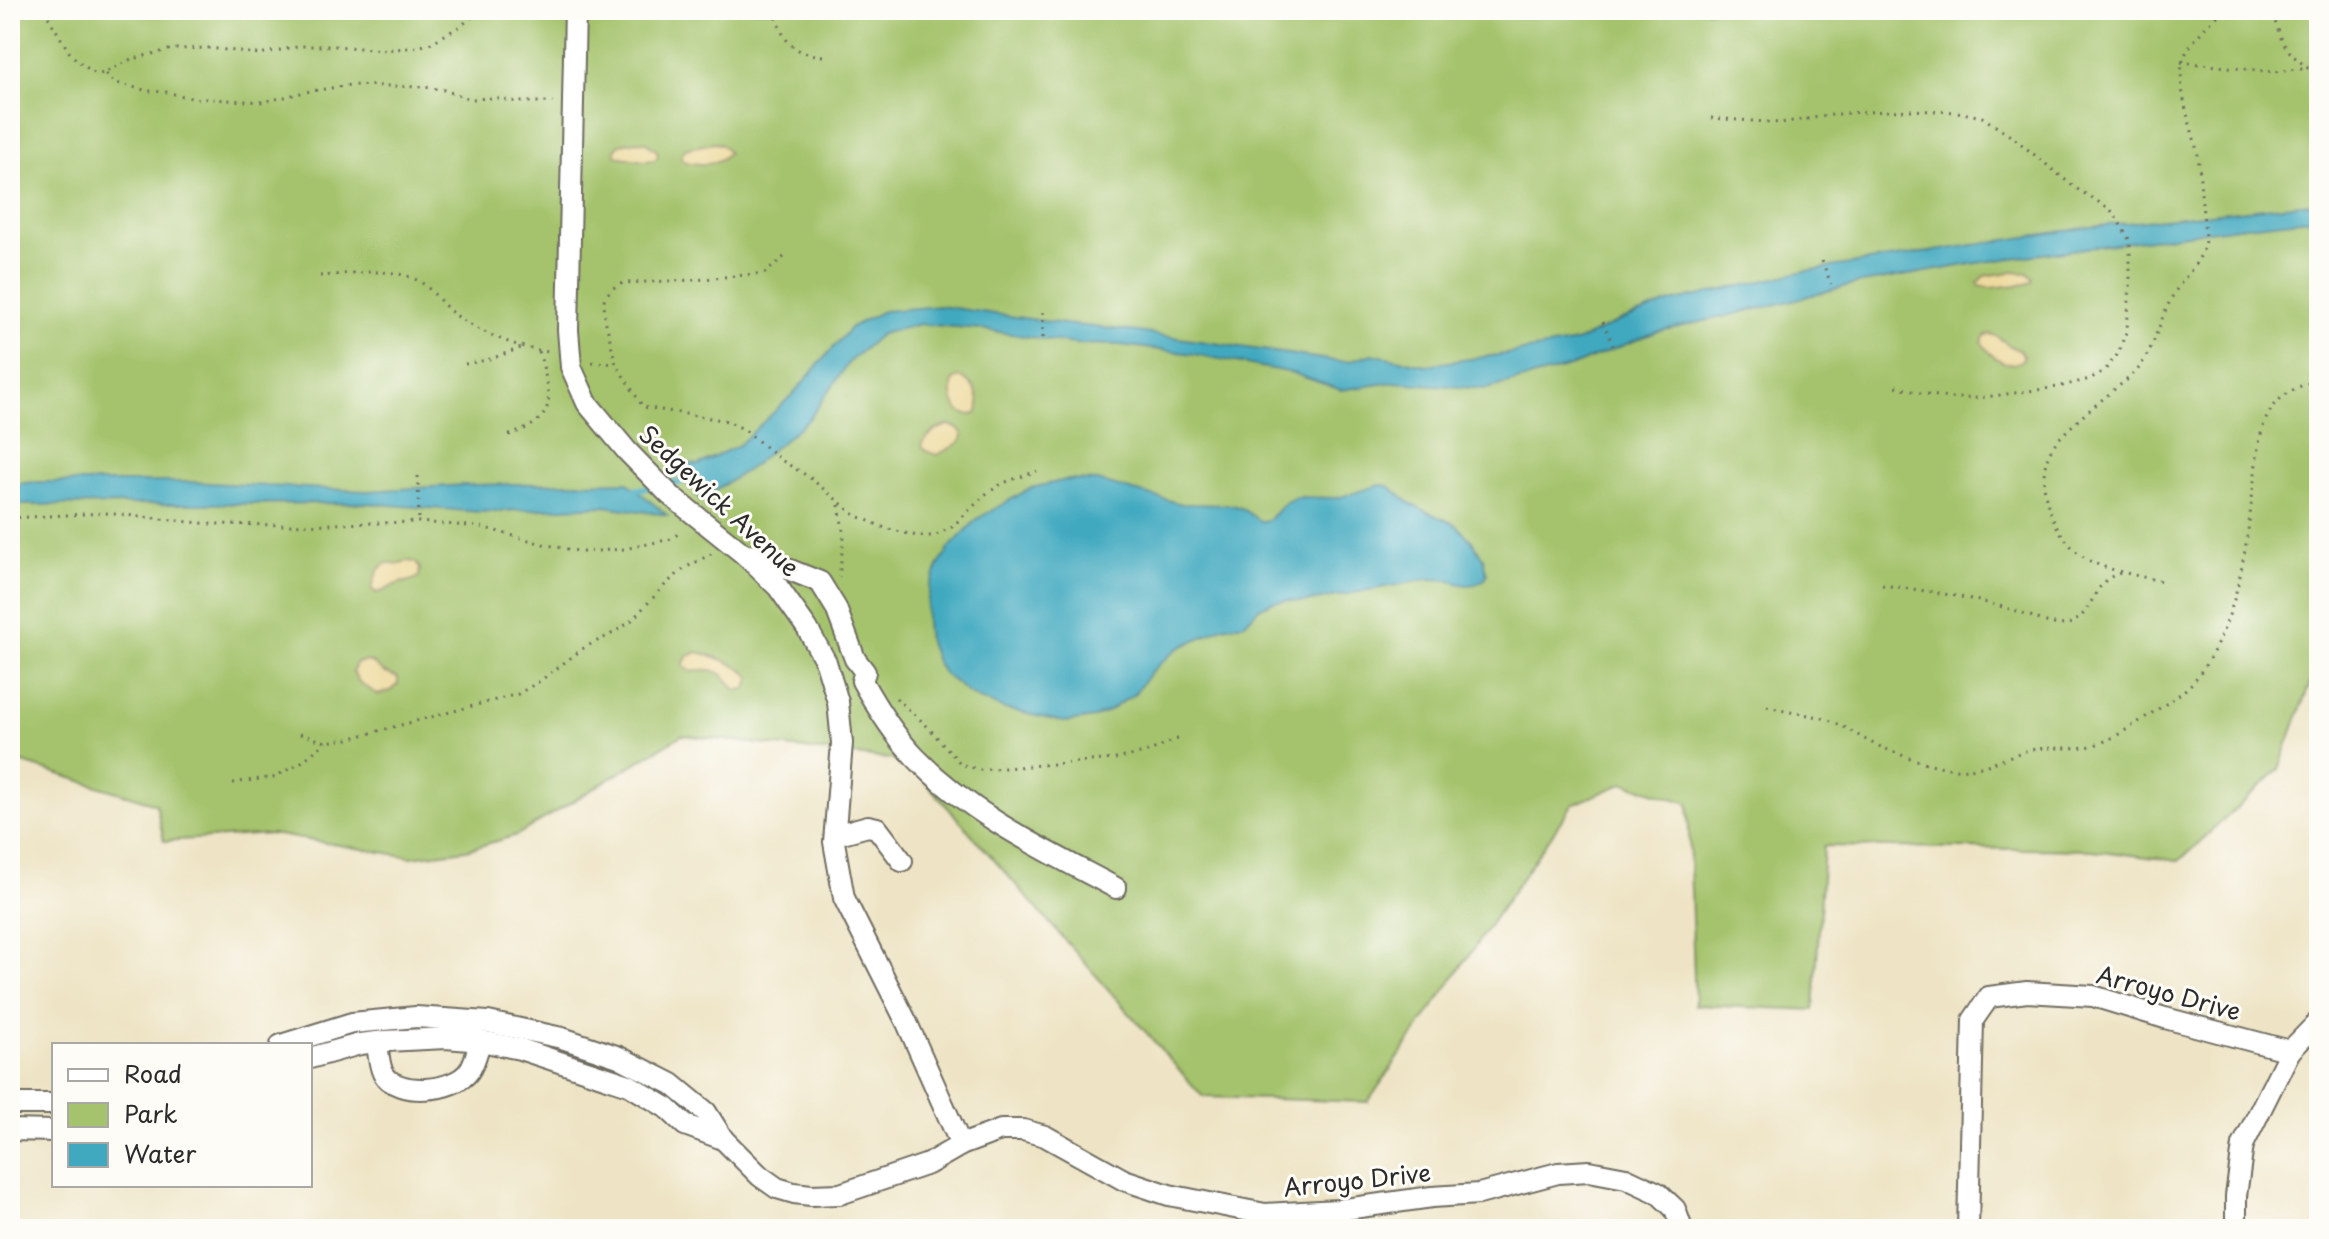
<svg xmlns="http://www.w3.org/2000/svg" width="2329" height="1239" viewBox="0 0 2329 1239" font-family="'Playpen Sans',sans-serif">
<rect width="100%" height="100%" fill="#fdfcf7"/>
<filter id="ink" filterUnits="userSpaceOnUse"><feTurbulence type="fractalNoise" baseFrequency=".0125" numOctaves="2"/><feDisplacementMap in="SourceGraphic" scale="16" xChannelSelector="R" yChannelSelector="G"/><feConvolveMatrix kernelMatrix="1 2 1 2 8 2 1 2 1" color-interpolation-filters="sRGB"/></filter>
<filter id="wash" filterUnits="userSpaceOnUse"><feTurbulence type="fractalNoise" baseFrequency=".006" numOctaves="4" result="noise"/><feDisplacementMap in="SourceGraphic" scale="32" xChannelSelector="R" yChannelSelector="G"/><feGaussianBlur stdDeviation="1.8" result="paint"/><feColorMatrix in="noise" values="0 0 0 0 0 0 0 0 0 0 0 0 0 0 0 0 0 1.4 0 .05"/><feComposite in="paint" operator="in"/></filter>
<g filter="url(#wash)">
<rect width="100%" height="100%" fill="#eee4c5"/>
<polygon fill="#a4c36c" stroke="#68774c" stroke-width="2" points="10,10 2319,10 2319,658 2279,769 2179,861 2092,850 1824,846 1814,1010 1695,1005 1688,803 1624,783 1572,805 1368,1102 1203,1097 907,761 682,735 517,835 466,850 411,857 272,834 164,841 156,804 10,759"/>
<g fill="#eeda9e" stroke="#8c8264" stroke-width="2">
<polygon points="638,141 645,142 657,151 658,156 655,160 644,161 616,156 615,149 620,144"/>
<path d="M712,143c8,0 12,2 16,10 -11,13 -30,13 -45,8l-2,-5 4,-7z"/>
<polygon points="2011,272 2028,273 2033,278 2032,282 2026,284 1990,288 1980,286 1978,283 1985,276"/>
<path d="M1989,334c13,1 17,14 30,15l5,8c-11,16 -36,0 -42,-15l2,-6z"/>
<path d="M959,377c15,4 24,23 18,37 -22,5 -28,-16 -24,-34z"/>
<path d="M950,425c30,12 -1,24 -14,30l-10,-4 -4,-5c4,-11 17,-19 28,-21z"/>
<path d="M407,561l8,1 5,6 -1,9c-8,5 -11,4 -19,6 -9,2 -14,9 -24,10l-4,-4c3,-14 8,-31 25,-25z"/>
<path d="M697,652c18,4 40,12 54,25l-5,12 -10,1c-13,-18 -22,-24 -45,-18l-8,-7 4,-8z"/>
<polygon points="366,661 373,663 383,672 398,678 398,684 390,691 378,695 359,682 353,672 356,663"/>
</g>
<g fill="#40a9c0" stroke="#366a76" stroke-width="2">
<polygon points="2319,202 2319,218 2237,227 1977,263 1851,285 1766,307 1656,332 1570,367 1486,389 1395,382 1341,390 1292,373 1194,354 1120,345 1074,344 980,329 920,324 881,334 850,361 809,419 750,468 700,500 680,462 698,465 739,445 794,393 851,327 883,311 940,306 1065,324 1124,330 1336,361 1350,361 1372,354 1426,365 1505,354 1576,342 1622,320 1671,302 1805,271 2090,227"/>
<path d="M1066,480l31,1 85,23 50,1 9,3 19,13 8,-1 18,-18 10,-5 41,1 43,-13 9,1 23,19 43,19 16,16 12,18 4,17 -3,5c-13,8 -21,5 -34,1 -6,-2 -15,-2 -21,-2l-124,23 -17,-2 -16,2 -13,6 -14,15 -23,4 -45,22 -26,23 -17,22 -27,18 -13,6 -27,4 -8,-1 -54,-12 -26,-10 -12,-7 -24,-19 -7,-12 -8,-21 -2,-16v-12l4,-26 9,-21 11,-18 27,-28 54,-31z"/>
<polygon points="39,482 189,482 367,491 465,485 627,482 667,515 604,506 480,512 363,503 10,505 10,484"/>
</g>
<g fill="none" stroke-linecap="round" stroke-linejoin="round">
<g stroke="#40a9c0" stroke-width="6">
<polyline points="668,484 689,481 696,477"/>
<polyline points="628,491 657,486"/>
</g>
</g>
</g>
<g filter="url(#ink)">
<g fill="none" stroke-linecap="round" stroke-linejoin="round">
<defs>
<g id="minor">
<polyline points="575,10 568,330 571,367 587,403 627,451 670,495 745,555 778,587 807,628 826,662 838,702 842,743 834,842 844,898 907,1023 961,1145"/>
<path d="M745,555l21,1 19,12 35,14 16,26 19,51 10,13 -3,9c15,27 32,54 53,76 57,59 130,93 201,131"/>
<polyline points="835,835 868,826 877,828 902,861"/>
<path d="M377,1042c1,9 2,23 6,31 13,24 72,19 86,-2 6,-8 8,-21 12,-30"/>
<polyline points="281,1045 352,1023 416,1017 488,1022 562,1038 619,1057 672,1084 706,1112 723,1139 760,1176 777,1188 794,1193 811,1195 840,1194 928,1164 961,1145 1001,1130 1023,1130 1045,1136 1124,1180 1169,1195 1265,1214 1338,1210 1432,1197 1479,1194 1558,1173 1589,1171 1626,1178 1658,1193 1675,1209 1682,1229"/>
<polyline points="310,1058 360,1044 386,1041 446,1038 481,1041 520,1049 629,1085 667,1108 685,1125 723,1139"/>
<polyline points="10,1104 54,1104"/>
<polyline points="10,1130 54,1131"/>
<polyline points="1968,1229 1973,1020 1989,997 2027,992 2093,996 2165,1018 2290,1051 2319,1021"/>
<polyline points="2236,1229 2236,1196 2243,1145 2290,1051"/>
</g>
</defs>
<use href="#minor" stroke="#6f6c61" stroke-width="24"/>
<g stroke="#6f6c61" stroke-width="3" stroke-dasharray="2 6" stroke-linecap="butt">
<polyline points="44,10 71,55 92,72 99,74 104,73 129,60 172,49 210,48 259,54 302,46 335,46 384,50 418,47 431,43 462,25 481,10"/>
<path d="M773,10c12,31 15,42 50,46"/>
<path d="M2265,10c14,11 11,20 19,34 6,10 15,17 24,24l11,-2"/>
<polyline points="2181,62 2274,72 2308,68"/>
<polyline points="106,74 113,82 148,91 166,92 191,98 264,102 305,92 350,85 424,87 444,90 470,99 495,98 518,102 553,102"/>
<polyline points="1711,118 1780,123 1846,113 1910,110 1957,112 1982,117 2015,139 2074,187 2110,209 2116,217 2130,241 2130,284 2127,330 2117,355 2105,370 2090,379 2058,387 1978,398 1948,398 1916,392 1893,385"/>
<polyline points="784,257 765,273 694,280 623,283 611,289 604,300 605,319 616,364 643,407 728,421 745,430 781,460 809,477 855,515 885,528 917,536 934,536 952,527 986,494 1003,483 1037,471"/>
<polyline points="1822,261 1831,284"/>
<path d="M320,276c30,-2 69,-10 97,4 14,7 24,24 36,33 24,19 67,36 96,39"/>
<polyline points="1603,322 1615,350"/>
<polyline points="1043,338 1043,310"/>
<polyline points="592,362 616,364"/>
<polyline points="465,364 487,360 524,347"/>
<path d="M509,435c53,-17 41,-40 30,-84"/>
<polyline points="418,476 419,522"/>
<polyline points="839,505 844,536 839,577"/>
<polyline points="10,518 105,513 210,524 288,525 419,522 481,527 543,544 583,552 624,549 671,539 682,531"/>
<path d="M2160,581c-20,-5 -53,-11 -70,-20 -37,-20 -63,-85 -33,-120 18,-20 39,-36 59,-53 8,-6 17,-12 23,-20 17,-23 21,-52 36,-76 11,-18 28,-31 30,-52 0,-12 -2,-25 -3,-37 -2,-16 -2,-32 -4,-48 -6,-29 -20,-60 -16,-90 1,-16 30,-47 44,-55"/>
<path d="M1882,585c48,6 95,13 141,28 13,5 34,16 48,10 25,-11 20,-44 51,-50"/>
<polyline points="896,698 925,724 961,764 980,770 1115,759 1145,753 1179,738"/>
<path d="M1767,706c21,8 44,7 64,15 16,6 28,16 43,23 25,11 54,21 81,25 28,3 49,-13 75,-19 20,-4 41,0 61,-4 20,-5 41,-20 58,-31 15,-10 32,-20 44,-33 45,-55 53,-132 61,-200 3,-24 4,-55 19,-75 12,-16 28,-22 46,-27"/>
<polyline points="300,734 326,742 348,739 518,694 540,681 585,647 610,635 630,622 667,583 685,568 713,553"/>
<polyline points="233,783 274,777 299,764 326,742"/>
</g>
<use href="#minor" stroke="#fff" stroke-width="20"/>
</g>
</g>
<g text-anchor="middle" dominant-baseline="central" stroke-width="6" stroke-linejoin="round" paint-order="stroke">
<g font-size="24" fill="#2b2b2b" stroke="#fdfcf7">
<text transform="translate(720 500) rotate(43)">Sedgewick Avenue</text>
<text transform="translate(2169 992) rotate(15)">Arroyo Drive</text>
<text transform="translate(1357 1179) rotate(-6)">Arroyo Drive</text>
</g>
</g>
<rect width="2329" height="1239" fill="none" stroke="#fdfcf7" stroke-width="40"/>
<rect x="52" y="1043" width="260" height="144" fill="#fdfcf7" stroke="#a9a8a5" stroke-width="2"/>
<rect x="68" y="1069" width="40" height="12" fill="#ffffff" stroke="#a9a8a5" stroke-width="2"/>
<text x="124" y="1083" font-size="24" fill="#2b2b2b">Road</text>
<rect x="68" y="1103" width="40" height="24" fill="#a4c36c" stroke="#a9a8a5" stroke-width="2"/>
<text x="124" y="1123" font-size="24" fill="#2b2b2b">Park</text>
<rect x="68" y="1143" width="40" height="24" fill="#40a9c0" stroke="#a9a8a5" stroke-width="2"/>
<text x="124" y="1163" font-size="24" fill="#2b2b2b">Water</text>
</svg>
